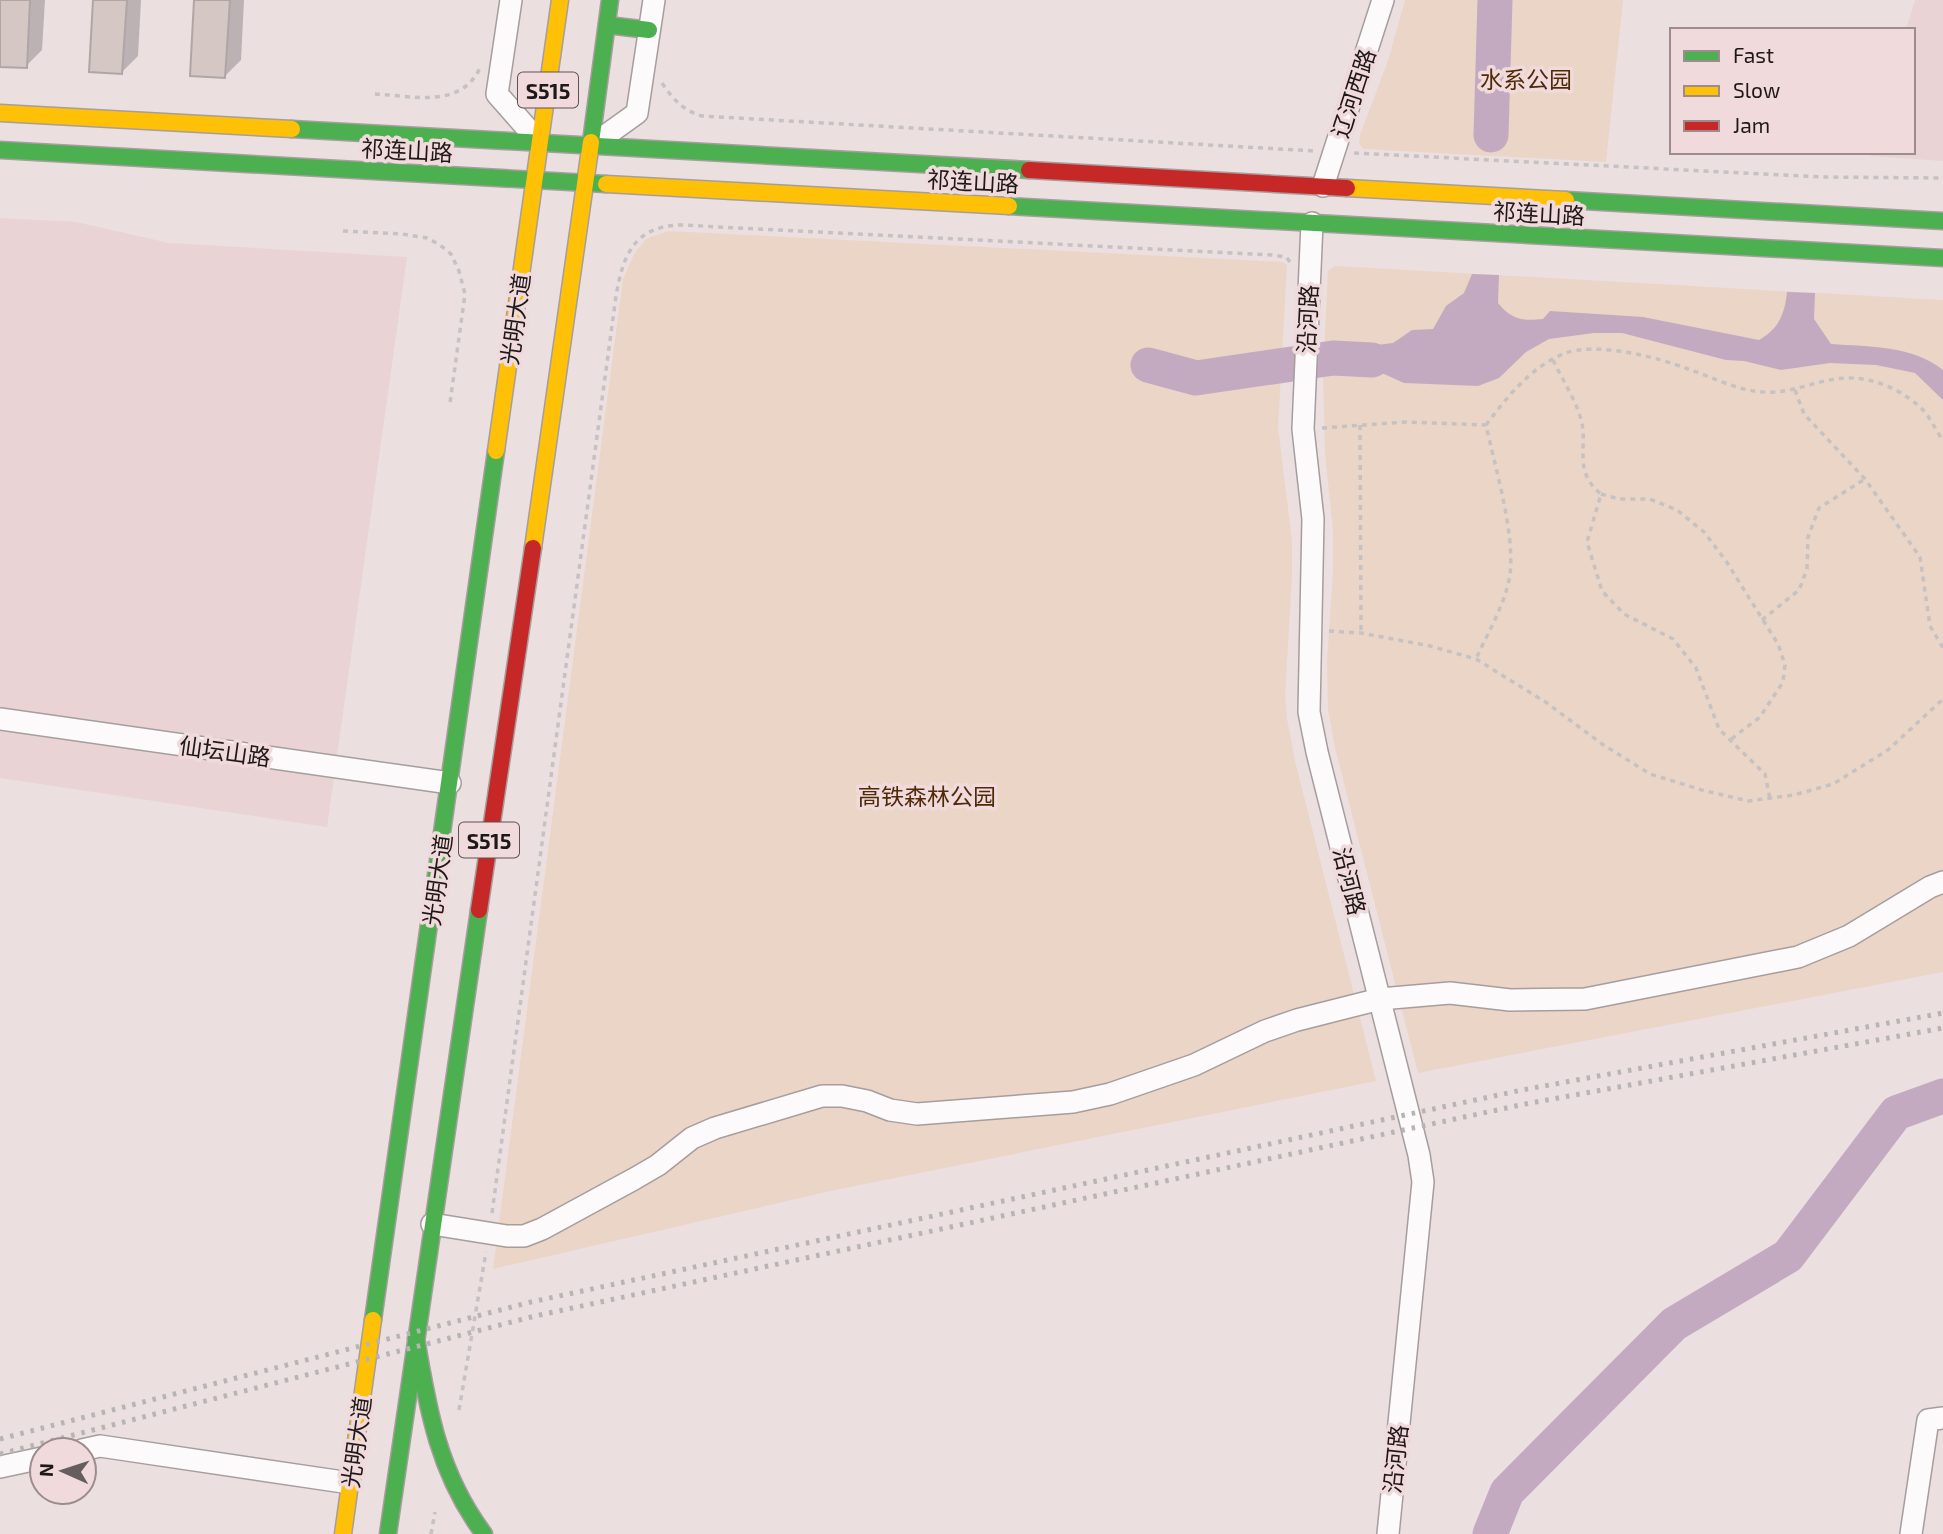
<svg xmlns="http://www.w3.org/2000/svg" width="1943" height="1534" viewBox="0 0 1943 1534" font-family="'Exo 2','Noto Sans SC',sans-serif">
<rect width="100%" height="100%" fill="#ebdfe0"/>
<g fill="#e9d3d4">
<polygon points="1915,0 1943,0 1943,161 1870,156 1871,152 1913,152 1913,30 1906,30"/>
<polygon points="0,218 76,222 169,243 407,257 327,827 0,778"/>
</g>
<g fill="#ebd5c7">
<polygon points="1405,0 1623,0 1606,162 1363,149 1359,143 1360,135 1388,61"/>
<polygon points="668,231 1283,262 1287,265 1278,427 1292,541 1292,577 1285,694 1287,719 1295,761 1376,1081 835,1190 493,1269 623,279 634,254 646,239"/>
<polygon points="1335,266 1943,300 1943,972 1418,1073 1335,748 1328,709 1327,661 1333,573 1333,530 1325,454 1323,373 1328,271"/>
</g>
<path fill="#c4aac0" d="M1472,274l27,1 -1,28c14,17 24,18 45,16l7,-8 93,6 116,23c20,-11 26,-27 28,-48l28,1 -1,26 17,25c39,3 80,1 112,26v30l-28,-27 -39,-8 -46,-2 -49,7 -37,-9 -18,-1 -104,-27h-28l-45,6 -23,13 -27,26 -21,8 -74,-3 -20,-9 -61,-1 2,-30 35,4 33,-4 19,-13 21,-1 13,-23 18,-13z"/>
<g fill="#0003">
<polygon points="0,0 45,0 42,50 26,66 0,65"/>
<polygon points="95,0 141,0 138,56 122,72"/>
<polygon points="196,0 244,0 241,60 225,76"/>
</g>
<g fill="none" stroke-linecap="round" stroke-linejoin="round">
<g stroke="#c4aac0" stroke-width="35">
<polyline points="1491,135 1495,0"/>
<polyline points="1148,365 1196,378 1333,358 1372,360"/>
<polyline points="1490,1534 1507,1492 1674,1324 1788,1256 1896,1113 1943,1096"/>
</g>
</g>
<g fill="#d5c7c4" stroke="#afa6a5" stroke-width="2">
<polygon points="0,0 30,0 27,68 0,67"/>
<polygon points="93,0 127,0 122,74 89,72"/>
<polygon points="194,0 230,0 225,78 190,76"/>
</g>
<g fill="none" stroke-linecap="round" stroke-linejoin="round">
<defs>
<g id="street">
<polyline points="511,0 497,94 540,143"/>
<polyline points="591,146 637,113 654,0"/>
<polyline points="1323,186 1383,0"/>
<polyline points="1312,223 1303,429 1313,519 1309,712 1317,752 1419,1155 1423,1182 1388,1534"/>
<polyline points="0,719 450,783"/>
<polyline points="432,1224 507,1236 524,1236 542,1229 634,1179 658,1165 692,1138 715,1128 822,1096 842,1096 867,1101 890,1110 917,1114 1073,1102 1110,1094 1194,1065 1265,1031 1297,1020 1380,999 1450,993 1510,1000 1585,999 1798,957 1849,936 1930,887 1943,882"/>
<polyline points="82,1450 100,1446 350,1483"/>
<polyline points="0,1467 42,1458"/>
<polyline points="1911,1534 1928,1420 1943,1418"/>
</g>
<g id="fast">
<polyline points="607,25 649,30"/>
<polyline points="292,129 1029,170"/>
<polyline points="591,142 610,0"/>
<polyline points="0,150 606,184"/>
<polyline points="1566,200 1943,221"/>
<polyline points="1009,206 1943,258"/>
<polyline points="373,1320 496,451"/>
<path d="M416,1338c12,73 23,136 68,196"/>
<polyline points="388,1534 479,910"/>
</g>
<g id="slow">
<polyline points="0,113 292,129"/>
<polyline points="606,184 1009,206"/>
<polyline points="1347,188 1566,200"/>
<polyline points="496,451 560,0"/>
<polyline points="533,548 591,142"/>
<polyline points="343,1534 373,1320"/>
</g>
<g id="jam">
<polyline points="1029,170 1347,188"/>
<polyline points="479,910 533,548"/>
</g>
</defs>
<use href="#street" stroke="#a69d9d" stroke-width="24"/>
<use href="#fast" stroke="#a69d9d" stroke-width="19"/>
<use href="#slow" stroke="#a69d9d" stroke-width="19"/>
<use href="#jam" stroke="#a69d9d" stroke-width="19"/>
<g stroke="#c6c2c2" stroke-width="3.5" stroke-dasharray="5 5" stroke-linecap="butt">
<path d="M662,83c11,16 20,27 40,33l613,35"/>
<path d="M375,94c39,2 85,15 105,-26"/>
<polyline points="1354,153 1822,177 1943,178"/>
<polyline points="343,231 402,234 427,238 440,245 451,254 459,271 465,294 450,403"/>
<path d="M1553,360c9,19 21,37 27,56 10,28 -9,54 21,78l-14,48 15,49 22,23 49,25 23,29 23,61 46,45 5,25"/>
<polyline points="1795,390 1804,414 1865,479 1920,557 1930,626 1943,648"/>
<polyline points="1360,425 1361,633"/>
<path d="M1486,425c21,-28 44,-57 77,-71 32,-13 94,3 125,15 24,8 50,22 76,23 25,2 48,-10 72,-13 31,-5 65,9 87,31 8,9 14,22 20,31"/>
<path d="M1322,428l84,-6 80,3c9,42 29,108 24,149 -4,29 -22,58 -34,85"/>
<polyline points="1601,494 1619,499 1650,499 1677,510 1704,532 1726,561 1778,644 1785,665 1783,682 1760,717 1730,740"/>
<polyline points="1762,620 1799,590 1807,569 1808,537 1819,508 1865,479"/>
<polyline points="1329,631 1361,633 1430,646 1476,659 1547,703 1602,744 1650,774 1702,790 1748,801 1794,795 1833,784 1888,750 1943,699"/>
<path d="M492,1213l124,-917c7,-41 18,-70 65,-71l591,30 14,2 5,6"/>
<polyline points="459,1410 486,1252"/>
<polyline points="431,1534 435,1512"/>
</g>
<use href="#street" stroke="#fcfafa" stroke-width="21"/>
<use href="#fast" stroke="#4caf50" stroke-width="16"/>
<use href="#slow" stroke="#ffc107" stroke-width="16"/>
<use href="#jam" stroke="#c62828" stroke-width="16"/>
<g stroke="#b7b4b4" stroke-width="5" stroke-dasharray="3.5 7" stroke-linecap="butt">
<polyline points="0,1439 531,1302 1522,1090 1943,1013"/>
<polyline points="0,1454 535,1316 1525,1104 1943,1028"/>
</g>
</g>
<g text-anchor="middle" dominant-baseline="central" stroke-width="7" stroke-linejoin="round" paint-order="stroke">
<g fill="#f0dadb" stroke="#5e5252" stroke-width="2">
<rect x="518" y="72.5" width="60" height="35" rx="5"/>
<rect x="459" y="822.5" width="60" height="35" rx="5"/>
</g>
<g font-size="21" font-weight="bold" fill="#1f1818">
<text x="548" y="90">S515</text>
<text x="489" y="840">S515</text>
</g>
<g font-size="23" fill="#4e2b06" stroke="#f0dadb">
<text x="1526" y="79">水系公园</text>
<text x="927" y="796">高铁森林公园</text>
</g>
<g font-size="23" fill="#1f1818" stroke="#f0dadb">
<text transform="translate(1353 93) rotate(-72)">辽河西路</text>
<text transform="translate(407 150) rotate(3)">祁连山路</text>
<text transform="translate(973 181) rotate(3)">祁连山路</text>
<text transform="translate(1539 213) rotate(3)">祁连山路</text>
<text transform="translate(515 319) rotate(-82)">光明大道</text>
<text transform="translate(1307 319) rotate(-87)">沿河路</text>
<text transform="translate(225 751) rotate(8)">仙坛山路</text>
<text transform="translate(437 880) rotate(-82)">光明大道</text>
<text transform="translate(1350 881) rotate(76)">沿河路</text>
<text transform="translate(356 1442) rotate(-82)">光明大道</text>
<text transform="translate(1395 1459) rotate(-84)">沿河路</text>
</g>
</g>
<rect x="1670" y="28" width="245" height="126" fill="#f0dadb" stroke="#9c8c8d" stroke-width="2"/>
<rect x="1684" y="51" width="35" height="10" fill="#4caf50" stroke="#9c8c8d" stroke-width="2"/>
<text x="1733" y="63" font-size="21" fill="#1f1818">Fast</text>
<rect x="1684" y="86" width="35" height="10" fill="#ffc107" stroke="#9c8c8d" stroke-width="2"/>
<text x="1733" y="98" font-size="21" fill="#1f1818">Slow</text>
<rect x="1684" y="121" width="35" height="10" fill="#c62828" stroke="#9c8c8d" stroke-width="2"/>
<text x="1733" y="133" font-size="21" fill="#1f1818">Jam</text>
<g transform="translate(63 1471) rotate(273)"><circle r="33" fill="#f0dadb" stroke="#9c8c8d" stroke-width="2"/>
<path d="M0-5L12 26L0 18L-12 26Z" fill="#665e5e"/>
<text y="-10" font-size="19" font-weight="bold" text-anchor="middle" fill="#1f1818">N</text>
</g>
</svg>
